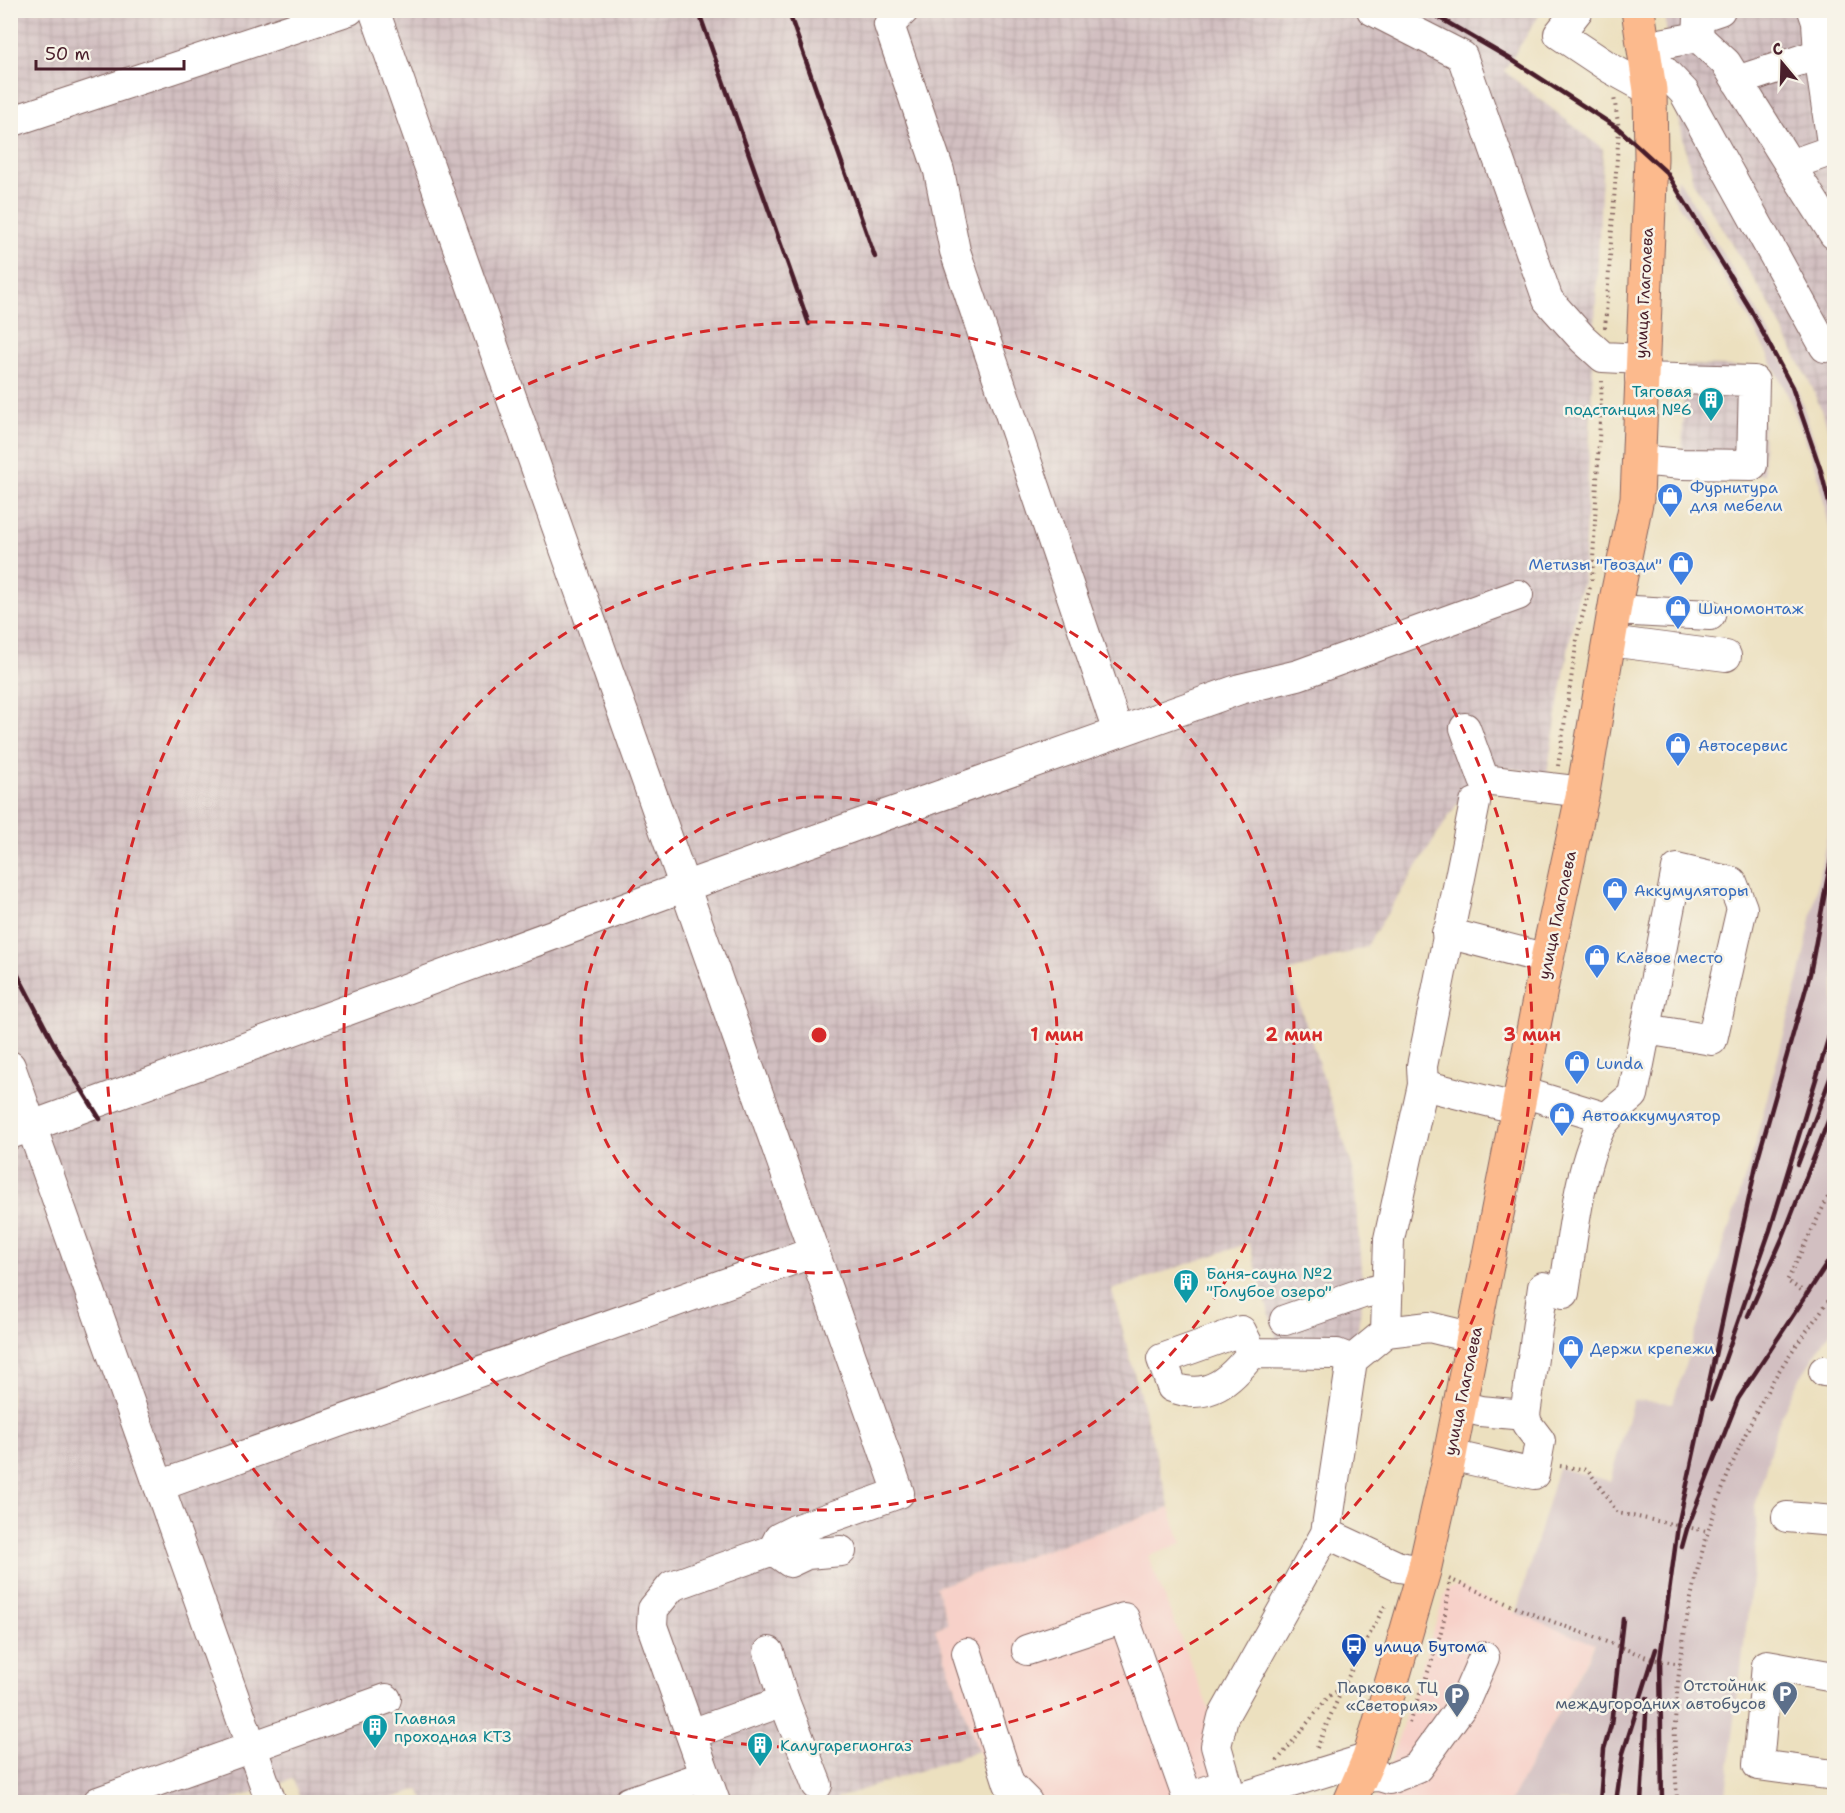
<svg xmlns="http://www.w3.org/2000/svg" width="1845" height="1813" viewBox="0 0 1845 1813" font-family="'Shantell Sans',sans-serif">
<defs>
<pattern id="industrial-grid" width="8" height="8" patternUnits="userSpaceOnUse" patternTransform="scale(1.5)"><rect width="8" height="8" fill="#d2bfc1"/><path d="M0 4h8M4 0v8" fill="none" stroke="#b6a4a6"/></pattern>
</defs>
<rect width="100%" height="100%" fill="#f7f3e8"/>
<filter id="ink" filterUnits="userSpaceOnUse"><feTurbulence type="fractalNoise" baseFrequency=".0167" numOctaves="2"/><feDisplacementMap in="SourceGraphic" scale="12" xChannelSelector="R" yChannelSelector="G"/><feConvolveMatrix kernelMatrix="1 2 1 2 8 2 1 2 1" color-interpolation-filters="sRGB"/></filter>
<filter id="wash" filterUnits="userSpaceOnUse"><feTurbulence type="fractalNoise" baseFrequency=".008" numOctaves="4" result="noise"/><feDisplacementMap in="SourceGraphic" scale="24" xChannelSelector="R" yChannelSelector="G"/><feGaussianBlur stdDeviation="1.35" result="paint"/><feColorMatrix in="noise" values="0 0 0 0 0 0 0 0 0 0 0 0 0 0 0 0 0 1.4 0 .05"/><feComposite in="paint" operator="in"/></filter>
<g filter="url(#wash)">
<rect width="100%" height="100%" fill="#ece0bf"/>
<g fill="#f7d1c9">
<polygon points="1170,1508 1182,1544 1148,1556 1241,1790 1203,1802 996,1802 935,1629 948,1623 936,1587"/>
<polygon points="1459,1586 1516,1613 1595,1643 1510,1802 1374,1802 1387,1772 1447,1589"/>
</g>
<g fill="url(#industrial-grid)">
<polygon points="11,11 1542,11 1504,71 1603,149 1583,584 1578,594 1547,773 1501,768 1467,788 1366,947 1289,972 1353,1169 1363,1293 1357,1336 1308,1345 1278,1344 1249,1243 1112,1290 1170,1508 936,1587 948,1623 935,1629 978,1751 838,1798 833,1802 425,1802 419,1789 383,1802 301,1802 293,1779 225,1802 11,1802"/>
<polygon points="1664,11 1834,11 1834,443 1813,389 1767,300 1693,182 1676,107"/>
<polygon points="1684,365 1762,367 1764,474 1682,472"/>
</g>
<g fill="#d2bfc1">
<polygon points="1678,178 1758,313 1795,382 1834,500 1834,548 1817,470 1787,393 1745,311 1673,196"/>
<polygon points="1834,786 1834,1326 1798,1381 1778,1423 1755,1506 1757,1537 1726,1793 1714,1802 1510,1802 1595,1644 1516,1613 1558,1468 1610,1481 1633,1400 1673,1403 1751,1159 1800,974 1828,832"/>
</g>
</g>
<g filter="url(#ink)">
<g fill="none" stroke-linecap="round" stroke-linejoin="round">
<defs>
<g id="minor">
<polyline points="374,10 814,1252"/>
<polyline points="904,10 889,25 939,171 955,251 1118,732"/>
<polyline points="1372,10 1462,56 1548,300 1583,339 1603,357 1641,359"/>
<polyline points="1578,10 1559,34 1610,68 1650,90"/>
<polyline points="1813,10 1817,22 1819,54"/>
<polyline points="1698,37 1699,17 1720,10"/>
<polyline points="1737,81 1819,54 1833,150 1790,165 1726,63 1698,37 1660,44 1647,58 1661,68 1684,92 1825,347 1834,345"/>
<polyline points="10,122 349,10"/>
<polyline points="1790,165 1834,234"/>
<polyline points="1638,460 1682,464 1752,465 1754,381 1640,378"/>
<polyline points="1614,610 1710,615"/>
<polyline points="1609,641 1726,656"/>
<polyline points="1465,728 1484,780 1583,792"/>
<polyline points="1447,933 1547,959"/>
<polyline points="10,1066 271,1802"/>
<polyline points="1423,1085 1422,1066 1475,803"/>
<polyline points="1522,1092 1607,1118"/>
<polyline points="10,1134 686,886 1240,689 1298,675 1518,595"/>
<polyline points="1285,1320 1363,1293 1388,1288"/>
<polyline points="1386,1332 1429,1327 1474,1338"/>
<path d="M1252,1353c-21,27 -44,49 -80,34l-10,-28 79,-28 11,22 85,1 15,6"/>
<polyline points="1824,1371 1834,1372"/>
<polyline points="1458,1405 1480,1411 1525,1415"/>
<path d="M1450,1455l84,19 6,-33 -13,-17 -2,-9 18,-128 21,6c8,-50 14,-120 36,-165 7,-13 22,-23 33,-33l44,-226 55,13 10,26 -30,132 -66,-11"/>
<polyline points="159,1486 814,1252 899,1493 795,1530 779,1538 773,1550 790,1562 807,1554 841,1551"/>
<polyline points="1787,1517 1834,1521"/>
<polyline points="1326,1533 1399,1567 1424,1571"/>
<polyline points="1027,1650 1124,1618 1189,1802"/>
<polyline points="967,1653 1009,1784 1027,1802"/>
<polyline points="1834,1677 1767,1665 1758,1765 1834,1775"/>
<polyline points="784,1701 817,1785"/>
<polyline points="691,1734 784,1701 769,1652"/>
<polyline points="1361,1777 1379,1776 1389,1779 1417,1768 1464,1703 1484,1657"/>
<polyline points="1187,1798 1227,1784 1216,1746 1223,1717 1326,1533 1352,1360 1386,1332 1389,1239 1423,1085 1519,1109"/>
<polyline points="98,1802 386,1699"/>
<polyline points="629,1802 705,1776"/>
<polyline points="715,1802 652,1626 653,1609 672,1586 773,1550"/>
<polyline points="1227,1802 1369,1758"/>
</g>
<polyline id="major" points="1350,1802 1369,1758 1395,1671 1424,1571 1450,1455 1547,959 1583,792 1616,600 1637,498 1651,159 1650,90 1638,10"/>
</defs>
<use href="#minor" stroke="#83635f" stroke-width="32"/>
<use href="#major" stroke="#83635f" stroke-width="35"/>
<g stroke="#83635f" stroke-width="4" stroke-dasharray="1.5 4.5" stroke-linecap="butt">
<polyline points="1605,328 1619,129 1614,97"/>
<polyline points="1592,580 1602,381"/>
<polyline points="1558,766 1578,633 1590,587"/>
<polyline points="1806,1293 1787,1281 1834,1185"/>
<polyline points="1560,1466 1588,1470 1618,1513 1706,1531"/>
<polyline points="1449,1579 1527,1612 1652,1659 1680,1664"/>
<path d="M1409,1723c16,-45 37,-90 40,-139"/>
<path d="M1317,1748c20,-50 43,-97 69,-144"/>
<polyline points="1277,1761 1329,1696 1341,1689"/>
<path d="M1677,1802c-1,-25 -3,-51 -2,-77 5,-118 37,-235 95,-339 18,-32 43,-63 64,-93"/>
</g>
<use href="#minor" stroke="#fff" stroke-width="30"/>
<use href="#major" stroke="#fcba8d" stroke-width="33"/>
<g stroke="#4a1f2b" stroke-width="4.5">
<polyline points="698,10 809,324"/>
<polyline points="788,10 875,257"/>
<polyline points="1426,10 1512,60 1619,129 1667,173 1749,307 1792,387 1821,471 1834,523"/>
<polyline points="10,960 56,1048 100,1119"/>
<polyline points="1798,1164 1834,1068"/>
<polyline points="1748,1316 1782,1239 1834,1106"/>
<polyline points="1711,1399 1770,1230 1834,1020"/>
<polyline points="1682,1547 1687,1529 1738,1399 1834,1253"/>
<polyline points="1600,1802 1604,1749 1611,1725 1623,1619"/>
<polyline points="1616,1802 1623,1753 1656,1649"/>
<polyline points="1641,1802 1647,1698"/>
<polyline points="1662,1802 1660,1659 1678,1526 1757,1161 1810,974 1834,843"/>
</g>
</g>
</g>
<g fill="none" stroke="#d62828" stroke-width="3" stroke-dasharray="10 8">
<circle cx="819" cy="1035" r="238"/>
<circle cx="819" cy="1035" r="475"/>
<circle cx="819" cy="1035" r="713"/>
</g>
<defs>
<symbol id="building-pin" viewBox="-11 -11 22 30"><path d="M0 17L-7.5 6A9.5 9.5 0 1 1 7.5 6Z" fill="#0f9aa8" stroke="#f7f3e8"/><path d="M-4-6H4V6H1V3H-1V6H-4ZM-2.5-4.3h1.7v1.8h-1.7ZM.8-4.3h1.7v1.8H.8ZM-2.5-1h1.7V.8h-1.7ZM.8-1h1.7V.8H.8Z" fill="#fff"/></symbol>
<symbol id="shop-pin" viewBox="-11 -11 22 30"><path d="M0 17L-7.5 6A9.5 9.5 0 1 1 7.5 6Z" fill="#3f7fe0" stroke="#f7f3e8"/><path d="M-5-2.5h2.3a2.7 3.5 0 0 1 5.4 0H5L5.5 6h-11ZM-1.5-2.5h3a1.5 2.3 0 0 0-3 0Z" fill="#fff"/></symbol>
<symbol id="bus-pin" viewBox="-11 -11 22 30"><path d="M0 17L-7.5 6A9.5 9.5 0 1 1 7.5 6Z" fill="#1a4fb4" stroke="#f7f3e8"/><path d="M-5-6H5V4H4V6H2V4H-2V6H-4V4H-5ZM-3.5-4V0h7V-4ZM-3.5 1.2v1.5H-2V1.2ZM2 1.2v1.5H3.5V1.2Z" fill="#fff"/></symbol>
<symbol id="parking-pin" viewBox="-11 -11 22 30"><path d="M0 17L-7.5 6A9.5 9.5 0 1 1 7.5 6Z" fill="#5c6f8a" stroke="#f7f3e8"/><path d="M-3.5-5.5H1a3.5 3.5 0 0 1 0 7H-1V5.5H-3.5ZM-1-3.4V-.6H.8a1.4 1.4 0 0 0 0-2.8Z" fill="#fff"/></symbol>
</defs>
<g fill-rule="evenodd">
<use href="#building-pin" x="1696" y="385" width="30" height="40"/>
<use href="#shop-pin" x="1655" y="481" width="30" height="40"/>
<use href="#shop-pin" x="1666" y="549" width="30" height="40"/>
<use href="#shop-pin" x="1663" y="593" width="30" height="40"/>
<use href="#shop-pin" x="1663" y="730" width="30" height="40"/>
<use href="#shop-pin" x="1600" y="875" width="30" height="40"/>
<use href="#shop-pin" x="1582" y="942" width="30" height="40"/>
<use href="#shop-pin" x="1562" y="1048" width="30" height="40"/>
<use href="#shop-pin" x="1547" y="1100" width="30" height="40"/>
<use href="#building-pin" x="1171" y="1267" width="30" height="40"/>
<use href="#shop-pin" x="1556" y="1333" width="30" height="40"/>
<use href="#bus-pin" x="1339" y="1631" width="30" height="40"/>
<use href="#parking-pin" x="1770" y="1679" width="30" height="40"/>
<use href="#parking-pin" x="1442" y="1681" width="30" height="40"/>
<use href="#building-pin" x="360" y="1712" width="30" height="40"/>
<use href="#building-pin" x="745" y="1730" width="30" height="40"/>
</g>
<g text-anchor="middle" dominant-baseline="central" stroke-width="5" stroke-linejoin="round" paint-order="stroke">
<g font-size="16" fill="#4a1f2b" stroke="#f7f3e8">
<text transform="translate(1644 293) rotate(-87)">улица Глаголева</text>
<text transform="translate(1557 915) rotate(-78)">улица Глаголева</text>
<text transform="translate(1463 1391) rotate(-78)">улица Глаголева</text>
</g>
<g font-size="16" fill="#0d838f" stroke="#f7f3e8" text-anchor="start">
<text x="1692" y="391" text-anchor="end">Тяговая<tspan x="1692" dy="18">подстанция №6</tspan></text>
<text x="1206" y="1273">Баня-сауна №2<tspan x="1206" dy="18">"Голубое озеро"</tspan></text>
<text x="394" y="1718">Главная<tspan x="394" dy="18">проходная КТЗ</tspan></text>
<text x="780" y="1745">Калугарегионгаз</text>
</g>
<g font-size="16" fill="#366cbe" stroke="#f7f3e8" text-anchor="start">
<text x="1690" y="487">Фурнитура<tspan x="1690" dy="18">для мебели</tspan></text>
<text x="1662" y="564" text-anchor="end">Метизы "Гвозди"</text>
<text x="1698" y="608">Шиномонтаж</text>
<text x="1698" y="745">Автосервис</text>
<text x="1634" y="890">Аккумуляторы</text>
<text x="1616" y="957">Клёвое место</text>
<text x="1596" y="1063">Lunda</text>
<text x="1582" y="1115">Автоаккумулятор</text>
<text x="1590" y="1348">Держи крепежи</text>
</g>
<g font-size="16" fill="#164399" stroke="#f7f3e8" text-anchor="start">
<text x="1374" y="1646">улица Бутома</text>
</g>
<g font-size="16" fill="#4e5e75" stroke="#f7f3e8" text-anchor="end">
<text x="1766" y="1685">Отстойник<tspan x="1766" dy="18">междугородних автобусов</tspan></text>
<text x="1438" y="1687">Парковка ТЦ<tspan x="1438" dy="18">«Светория»</tspan></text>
</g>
</g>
<circle cx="819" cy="1035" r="9" fill="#d62828" stroke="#f7f3e8" stroke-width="3"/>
<g font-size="18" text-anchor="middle" font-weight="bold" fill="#d62828" stroke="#f7f3e8" stroke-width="5" stroke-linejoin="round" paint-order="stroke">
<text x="1057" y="1041">1 мин</text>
<text x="1294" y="1041">2 мин</text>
<text x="1532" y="1041">3 мин</text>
</g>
<rect width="1845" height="1813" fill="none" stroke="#f7f3e8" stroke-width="36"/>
<g transform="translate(1782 63) rotate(341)" stroke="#f7f3e8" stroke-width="4.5" paint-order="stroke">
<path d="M0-4.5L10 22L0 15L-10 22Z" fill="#4a1f2b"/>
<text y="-9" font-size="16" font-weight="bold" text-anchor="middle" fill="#4a1f2b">С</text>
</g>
<path d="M36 60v9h148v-9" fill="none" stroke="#4a1f2b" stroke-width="3"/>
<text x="45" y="60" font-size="18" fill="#4a1f2b" stroke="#f7f3e8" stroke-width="4.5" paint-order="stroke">50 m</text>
</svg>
